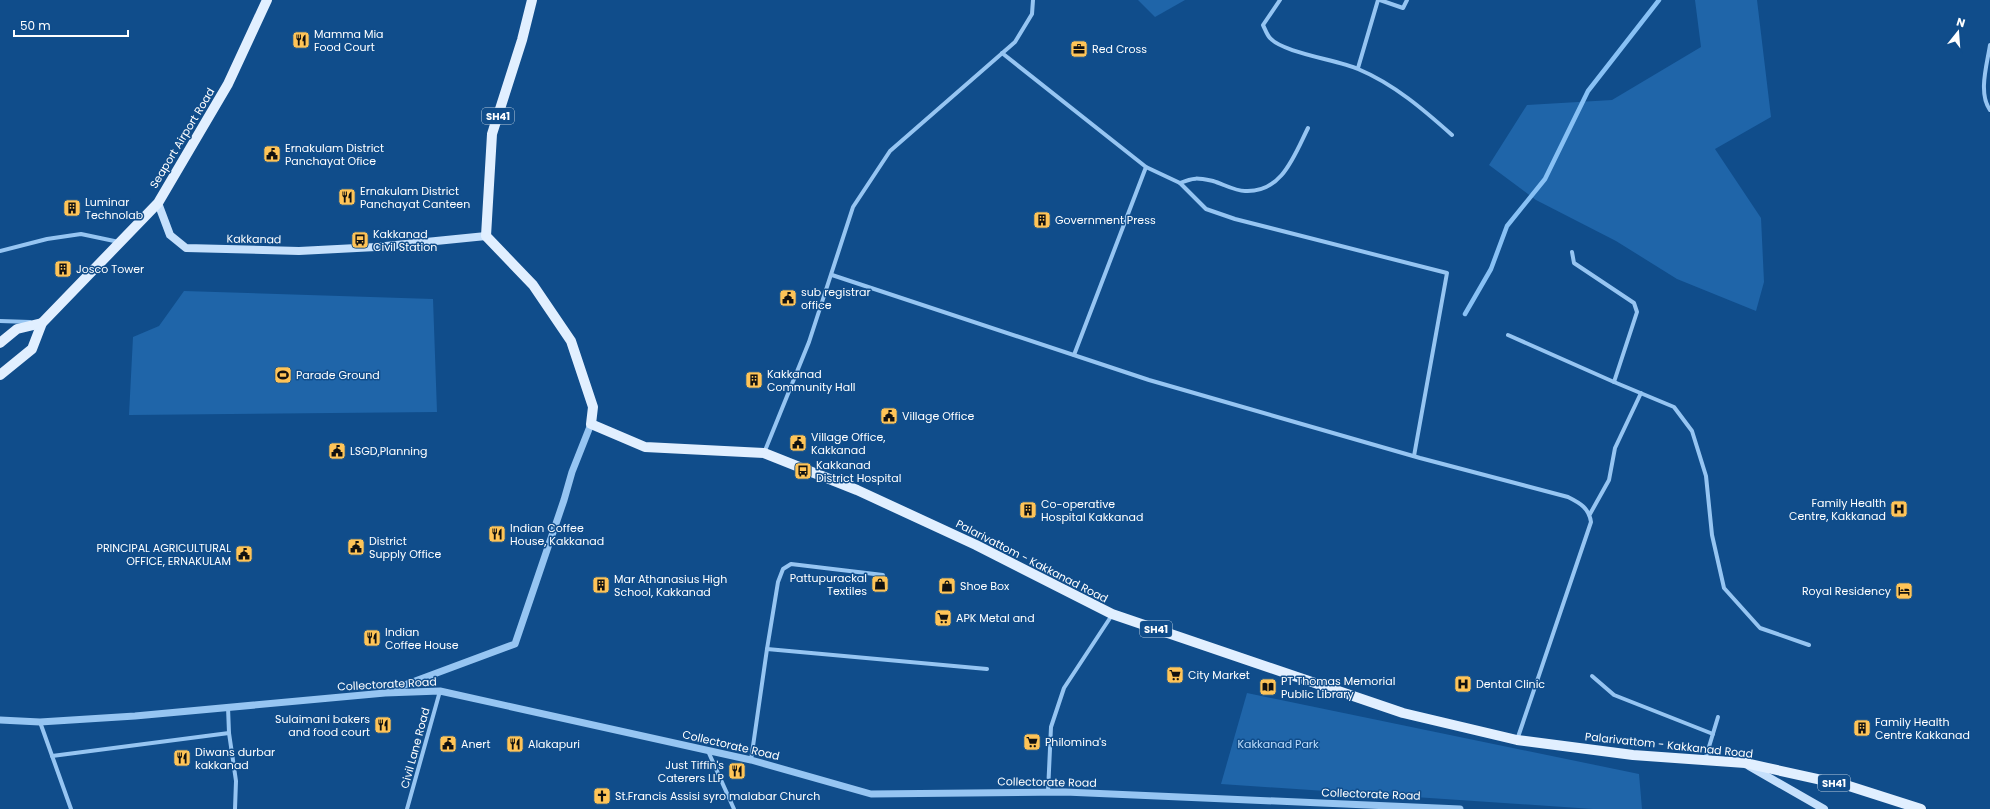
<svg xmlns="http://www.w3.org/2000/svg" width="1990" height="809" viewBox="0 0 1990 809" font-family="Poppins,sans-serif">
<rect width="100%" height="100%" fill="#104d8b"/>
<g fill="#1f65a9">
<polygon points="1138,0 1185,0 1155,17"/>
<polygon points="1695,0 1757,0 1771,117 1715,149 1761,218 1764,282 1756,311 1677,279 1616,241 1536,200 1489,165 1527,105 1612,100 1701,47"/>
<polygon points="184,291 433,299 437,412 129,415 133,337 159,326"/>
<polygon points="1247,693 1639,774 1642,809 1593,809 1221,784"/>
</g>
<g fill="none" stroke-linecap="round" stroke-linejoin="round">
<polyline stroke="#88c1f5" stroke-width="4.5" points="1465,314 1491,269 1507,226 1545,179 1588,91 1659,0"/>
<g stroke="#96c5f2" stroke-width="4">
<path d="M1280,0l-17,25c2,4 4,10 7,13 13,15 69,22 88,31 36,15 66,41 94,66"/>
<polyline points="1380,0 1403,8 1407,0"/>
<path d="M1990,45c-3,20 -12,48 0,65"/>
<path d="M1002,53l144,114 34,16c14,-6 18,-5 33,-2 10,3 22,10 32,10 37,2 49,-35 63,-63"/>
<polyline points="1358,68 1378,0"/>
<polyline points="1180,183 1206,209 1235,219 1447,273 1414,456"/>
<polyline points="0,251 47,239 81,234 119,242"/>
<path d="M832,275l317,105 271,78 148,39c12,6 21,11 23,25l-74,218"/>
<polyline points="0,321 30,322"/>
<polyline points="1508,335 1614,382 1637,312 1634,303 1574,263 1572,252"/>
<polyline points="1074,355 1146,167"/>
<polyline points="1614,382 1674,407 1692,431 1706,476 1712,535 1724,588 1760,628 1809,645"/>
<polyline points="764,453 809,342 853,207 890,151 1015,42 1032,14 1033,0"/>
<polyline points="1590,514 1609,480 1615,448 1641,393"/>
<polyline points="767,649 778,582 783,569 791,564 883,575"/>
<polyline points="1592,676 1614,695 1713,734"/>
<polyline points="228,707 229,733 236,781 235,809"/>
<polyline points="40,722 71,809"/>
<polyline points="708,751 734,809"/>
<polyline points="52,756 229,733"/>
<polyline points="751,760 767,649 987,669"/>
<polyline points="1705,760 1718,717"/>
<polyline points="1048,792 1051,727 1064,688 1112,615"/>
<polyline points="407,809 440,691"/>
</g>
<g stroke="#96c5f2" stroke-width="7">
<polyline points="391,690 515,644 564,500 572,472 591,424"/>
<polyline points="0,720 40,722 135,716 385,693 440,691 751,760 871,794 1065,792 1460,809"/>
</g>
<g stroke="#c5e0fc" stroke-width="8">
<polyline points="158,203 170,235 186,248 299,251 376,247 486,236"/>
<polyline points="1749,766 1824,809"/>
</g>
<g stroke="#e1efff" stroke-width="10">
<polyline points="532,0 522,40 492,134 486,236 533,285 571,341 593,407 591,424 645,447 764,453 857,490 976,545 1112,614 1403,713 1517,740 1633,755 1745,763 1849,786 1921,809"/>
<polyline points="0,343 17,329 42,323"/>
<polyline points="0,375 32,349 42,323 158,203 228,84 267,0"/>
</g>
</g>
<defs>
<symbol id="restaurant-square" viewBox="-11 -11 22 22"><rect x="-9" y="-9" width="18" height="18" rx="4" fill="#ffc457" stroke="#104d8b"/><path d="M-5-6h1v4h1v-4h1v4h1v-4h1v5L-1.5 .5V6h-2V.5L-5-1ZM5-6V6H3V1.5H1.5Q1.5-4 5-6Z" fill="#111"/></symbol>
<symbol id="office-square" viewBox="-11 -11 22 22"><rect x="-9" y="-9" width="18" height="18" rx="4" fill="#ffc457" stroke="#104d8b"/><path d="M-6-3h4V-5.5h4V-3h4V5H-6ZM-1-4.5V-3h2v-1.5ZM-6 0V1H6V0Z" fill="#111"/></symbol>
<symbol id="civic-square" viewBox="-11 -11 22 22"><rect x="-9" y="-9" width="18" height="18" rx="4" fill="#ffc457" stroke="#104d8b"/><path d="M-.6-6.5H3V-4.5H.6V-3L4-1V1h2V6H-6V1h2V-1L-.6-3ZM-1.2 2.5V6h2.4V2.5Z" fill="#111"/></symbol>
<symbol id="building-square" viewBox="-11 -11 22 22"><rect x="-9" y="-9" width="18" height="18" rx="4" fill="#ffc457" stroke="#104d8b"/><path d="M-4-6H4V6H1V3H-1V6H-4ZM-2.5-4.3h1.7v1.8h-1.7ZM.8-4.3h1.7v1.8H.8ZM-2.5-1h1.7V.8h-1.7ZM.8-1h1.7V.8H.8Z" fill="#111"/></symbol>
<symbol id="bus-square" viewBox="-11 -11 22 22"><rect x="-9" y="-9" width="18" height="18" rx="4" fill="#ffc457" stroke="#104d8b"/><path d="M-5-6H5V4H4V6H2V4H-2V6H-4V4H-5ZM-3.5-4V0h7V-4ZM-3.5 1.2v1.5H-2V1.2ZM2 1.2v1.5H3.5V1.2Z" fill="#111"/></symbol>
<symbol id="stadium-square" viewBox="-11 -11 22 22"><rect x="-9" y="-9" width="18" height="18" rx="4" fill="#ffc457" stroke="#104d8b"/><path d="M0-5a6.5 5 0 1 0 0 10a6.5 5 0 1 0 0-10ZM-3.5-1.8h7v3.6h-7Z" fill="#111"/></symbol>
<symbol id="hospital-square" viewBox="-11 -11 22 22"><rect x="-9" y="-9" width="18" height="18" rx="4" fill="#ffc457" stroke="#104d8b"/><path d="M-5-5h3v3.5h4V-5h3V5h-3V1.5h-4V5h-3Z" fill="#111"/></symbol>
<symbol id="shop-square" viewBox="-11 -11 22 22"><rect x="-9" y="-9" width="18" height="18" rx="4" fill="#ffc457" stroke="#104d8b"/><path d="M-5-2.5h2.3a2.7 3.5 0 0 1 5.4 0H5L5.5 6h-11ZM-1.5-2.5h3a1.5 2.3 0 0 0-3 0Z" fill="#111"/></symbol>
<symbol id="hotel-square" viewBox="-11 -11 22 22"><rect x="-9" y="-9" width="18" height="18" rx="4" fill="#ffc457" stroke="#104d8b"/><path d="M-6-4.5h1.5V1H6V5H4.5V3h-9V5H-6ZM-4 0a1.8 1.8 0 1 1 3.6 0ZM.5 0V-2.5h3Q6-2.5 6 0Z" fill="#111"/></symbol>
<symbol id="supermarket-square" viewBox="-11 -11 22 22"><rect x="-9" y="-9" width="18" height="18" rx="4" fill="#ffc457" stroke="#104d8b"/><path d="M-6-5.5h2.5l.6 2H6L4.5 2H-2.5L-4.4-4H-6ZM-1.5 3.2a1.3 1.3 0 1 0 .1 0ZM3 3.2a1.3 1.3 0 1 0 .1 0Z" fill="#111"/></symbol>
<symbol id="library-square" viewBox="-11 -11 22 22"><rect x="-9" y="-9" width="18" height="18" rx="4" fill="#ffc457" stroke="#104d8b"/><path d="M-6-4Q-3-5.5-.7-3.5V5Q-3 3-6 4ZM6-4Q3-5.5 .7-3.5V5Q3 3 6 4Z" fill="#111"/></symbol>
<symbol id="church-square" viewBox="-11 -11 22 22"><rect x="-9" y="-9" width="18" height="18" rx="4" fill="#ffc457" stroke="#104d8b"/><path d="M-1.2-6h2.4v3.5h3.3v2.4h-3.3V6h-2.4V-.1h-3.3v-2.4h3.3Z" fill="#111"/></symbol>
</defs>
<g fill-rule="evenodd">
<use href="#restaurant-square" x="291" y="30" width="20" height="20"/>
<use href="#office-square" x="1069" y="39" width="20" height="20"/>
<use href="#civic-square" x="262" y="144" width="20" height="20"/>
<use href="#restaurant-square" x="337" y="187" width="20" height="20"/>
<use href="#building-square" x="62" y="198" width="20" height="20"/>
<use href="#building-square" x="1032" y="210" width="20" height="20"/>
<use href="#bus-square" x="350" y="230" width="20" height="20"/>
<use href="#building-square" x="53" y="259" width="20" height="20"/>
<use href="#civic-square" x="778" y="288" width="20" height="20"/>
<use href="#stadium-square" x="273" y="365" width="20" height="20"/>
<use href="#building-square" x="744" y="370" width="20" height="20"/>
<use href="#civic-square" x="879" y="406" width="20" height="20"/>
<use href="#civic-square" x="788" y="433" width="20" height="20"/>
<use href="#civic-square" x="327" y="441" width="20" height="20"/>
<use href="#bus-square" x="793" y="461" width="20" height="20"/>
<use href="#hospital-square" x="1889" y="499" width="20" height="20"/>
<use href="#building-square" x="1018" y="500" width="20" height="20"/>
<use href="#restaurant-square" x="487" y="524" width="20" height="20"/>
<use href="#civic-square" x="346" y="537" width="20" height="20"/>
<use href="#civic-square" x="234" y="544" width="20" height="20"/>
<use href="#shop-square" x="870" y="574" width="20" height="20"/>
<use href="#building-square" x="591" y="575" width="20" height="20"/>
<use href="#shop-square" x="937" y="576" width="20" height="20"/>
<use href="#hotel-square" x="1894" y="581" width="20" height="20"/>
<use href="#supermarket-square" x="933" y="608" width="20" height="20"/>
<use href="#restaurant-square" x="362" y="628" width="20" height="20"/>
<use href="#supermarket-square" x="1165" y="665" width="20" height="20"/>
<use href="#hospital-square" x="1453" y="674" width="20" height="20"/>
<use href="#library-square" x="1258" y="677" width="20" height="20"/>
<use href="#restaurant-square" x="373" y="715" width="20" height="20"/>
<use href="#building-square" x="1852" y="718" width="20" height="20"/>
<use href="#supermarket-square" x="1022" y="732" width="20" height="20"/>
<use href="#civic-square" x="438" y="734" width="20" height="20"/>
<use href="#restaurant-square" x="505" y="734" width="20" height="20"/>
<use href="#restaurant-square" x="172" y="748" width="20" height="20"/>
<use href="#restaurant-square" x="727" y="761" width="20" height="20"/>
<use href="#church-square" x="592" y="786" width="20" height="20"/>
</g>
<g text-anchor="middle" dominant-baseline="central" stroke-width="3" stroke-linejoin="round" paint-order="stroke">
<g fill="#104d8b" stroke="#b7cadc" stroke-width="1">
<rect x="482" y="108" width="32" height="16" rx="3"/>
<rect x="1140" y="621" width="32" height="16" rx="3"/>
<rect x="1818" y="775" width="32" height="16" rx="3"/>
</g>
<g font-size="10" font-weight="bold" fill="#fff">
<text x="498" y="116">SH41</text>
<text x="1156" y="629">SH41</text>
<text x="1834" y="783">SH41</text>
</g>
<g font-size="11" fill="#fff" stroke="#104d8b" text-anchor="start">
<text x="314" y="34">Mamma Mia<tspan x="314" dy="13">Food Court</tspan></text>
<text x="1092" y="49">Red Cross</text>
<text x="285" y="148">Ernakulam District<tspan x="285" dy="13">Panchayat Ofice</tspan></text>
<text x="360" y="191">Ernakulam District<tspan x="360" dy="13">Panchayat Canteen</tspan></text>
<text x="85" y="202">Luminar<tspan x="85" dy="13">Technolab</tspan></text>
<text x="1055" y="220">Government Press</text>
<text x="373" y="234">Kakkanad<tspan x="373" dy="13">Civil Station</tspan></text>
<text x="76" y="269">Josco Tower</text>
<text x="801" y="292">sub registrar<tspan x="801" dy="13">office</tspan></text>
<text x="767" y="374">Kakkanad<tspan x="767" dy="13">Community Hall</tspan></text>
<text x="296" y="375">Parade Ground</text>
<text x="902" y="416">Village Office</text>
<text x="811" y="437">Village Office,<tspan x="811" dy="13">Kakkanad</tspan></text>
<text x="350" y="451">LSGD,Planning</text>
<text x="816" y="465">Kakkanad<tspan x="816" dy="13">District Hospital</tspan></text>
<text x="1886" y="503" text-anchor="end">Family Health<tspan x="1886" dy="13">Centre, Kakkanad</tspan></text>
<text x="1041" y="504">Co-operative<tspan x="1041" dy="13">Hospital Kakkanad</tspan></text>
<text x="510" y="528">Indian Coffee<tspan x="510" dy="13">House, Kakkanad</tspan></text>
<text x="369" y="541">District<tspan x="369" dy="13">Supply Office</tspan></text>
<text x="231" y="548" text-anchor="end">PRINCIPAL AGRICULTURAL<tspan x="231" dy="13">OFFICE, ERNAKULAM</tspan></text>
<text x="867" y="578" text-anchor="end">Pattupurackal<tspan x="867" dy="13">Textiles</tspan></text>
<text x="614" y="579">Mar Athanasius High<tspan x="614" dy="13">School, Kakkanad</tspan></text>
<text x="960" y="586">Shoe Box</text>
<text x="1891" y="591" text-anchor="end">Royal Residency</text>
<text x="956" y="618">APK Metal and</text>
<text x="385" y="632">Indian<tspan x="385" dy="13">Coffee House</tspan></text>
<text x="1188" y="675">City Market</text>
<text x="1281" y="681">PT Thomas Memorial<tspan x="1281" dy="13">Public Library</tspan></text>
<text x="1476" y="684">Dental Clinic</text>
<text x="370" y="719" text-anchor="end">Sulaimani bakers<tspan x="370" dy="13">and food court</tspan></text>
<text x="1875" y="722">Family Health<tspan x="1875" dy="13">Centre Kakkanad</tspan></text>
<text x="1045" y="742">Philomina's</text>
<text x="461" y="744">Anert</text>
<text x="528" y="744">Alakapuri</text>
<text x="195" y="752">Diwans durbar<tspan x="195" dy="13">kakkanad</tspan></text>
<text x="724" y="765" text-anchor="end">Just Tiffin's<tspan x="724" dy="13">Caterers LLP</tspan></text>
<text x="615" y="796">St.Francis Assisi syro malabar Church</text>
</g>
<g font-size="11" fill="#fff" stroke="#104d8b">
<text transform="translate(182 138) rotate(-59)">Seaport Airport Road</text>
<text transform="translate(254 239) rotate(1)">Kakkanad</text>
<text transform="translate(1032 561) rotate(27)">Palarivattom - Kakkanad Road</text>
<text transform="translate(387 684) rotate(-3)">Collectorate Road</text>
<text transform="translate(731 745) rotate(13)">Collectorate Road</text>
<text transform="translate(1669 745) rotate(6)">Palarivattom - Kakkanad Road</text>
<text transform="translate(415 748) rotate(-75)">Civil Lane Road</text>
<text transform="translate(1047 782) rotate(1)">Collectorate Road</text>
<text transform="translate(1371 794) rotate(2)">Collectorate Road</text>
</g>
<g font-size="11" fill="#bddefd" stroke="#104d8b">
<text x="1278" y="744">Kakkanad Park</text>
</g>
</g>
<g transform="translate(1958 32) rotate(17)" stroke="#104d8b" stroke-width="3" paint-order="stroke">
<path d="M0-3L7 15L0 10L-7 15Z" fill="#ffffff"/>
<text y="-6" font-size="11" font-weight="bold" text-anchor="middle" fill="#ffffff">N</text>
</g>
<path d="M14 30v6h114v-6" fill="none" stroke="#ffffff" stroke-width="2"/>
<text x="20" y="30" font-size="12" fill="#ffffff" stroke="#104d8b" stroke-width="3" paint-order="stroke">50 m</text>
</svg>
